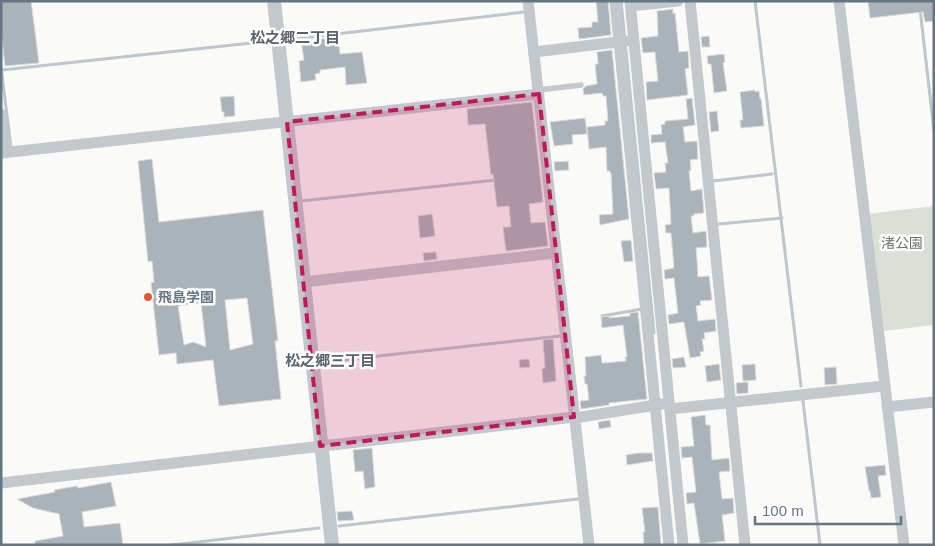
<svg xmlns="http://www.w3.org/2000/svg" width="935" height="546" viewBox="0 0 935 546" font-family="Helvetica,'Noto Sans JP',sans-serif">
<rect width="100%" height="100%" fill="#fafaf8"/>
<polygon fill="#dadfd7" points="934,206 934,325 884,331 867,214"/>
<g fill="none" stroke-linecap="round" stroke-linejoin="round">
<g stroke="#bbc7cb" stroke-width="3">
<polyline points="621,1 654,333"/>
<polyline points="755,1 801,386"/>
<polyline points="920,9 934,131"/>
<polyline points="285,40 524,12"/>
<polyline points="1,67 11,148"/>
<polyline points="2,70 269,41"/>
<polyline points="713,181 772,174"/>
<polyline points="301,201 496,180"/>
<polyline points="719,224 782,218"/>
<polyline points="602,316 642,309"/>
<polyline points="324,362 560,336"/>
<polyline points="803,401 820,545"/>
<polyline points="339,526 578,499"/>
<polyline points="172,545 319,528"/>
</g>
</g>
<g fill="#aab3b9" stroke="#dcdcda" fill-rule="evenodd">
<polygon points="1,1 31,1 39,63 5,66 1,30"/>
<polygon points="596,1 608,1 611,35 579,39 578,28 592,27 592,22 598,22"/>
<polygon points="868,1 934,1 934,21 925,22 923,12 870,18"/>
<polygon points="673,9 673,14 675,13 679,52 688,51 689,68 685,69 688,95 647,100 646,82 658,81 655,52 643,53 641,38 658,36 657,11"/>
<polygon points="709,36 710,47 702,47 701,37"/>
<polygon points="338,37 340,54 362,52 367,83 346,85 345,67 320,70 320,73 315,74 316,80 301,82 299,61 304,60 301,41"/>
<polygon points="612,50 629,219 600,225 599,215 613,214 611,173 609,171 607,171 606,147 589,149 587,127 605,125 605,121 608,121 606,96 603,96 602,93 584,95 583,89 586,86 597,84 595,64 598,64 597,52"/>
<polygon points="724,54 725,62 723,63 727,91 714,93 711,64 708,64 707,56"/>
<polygon points="755,90 755,92 759,91 760,99 761,98 764,126 741,128 740,120 743,120 740,92"/>
<polygon points="234,96 235,116 224,117 224,112 222,112 220,97"/>
<polygon points="692,98 695,125 683,127 685,142 697,141 698,159 690,160 691,170 689,171 691,191 702,189 704,213 694,214 694,216 691,216 693,233 706,231 707,247 696,248 697,260 698,277 709,276 712,300 700,301 701,305 696,306 698,321 715,319 716,331 704,333 705,339 702,339 704,351 700,352 701,356 690,358 684,322 669,324 668,315 678,313 674,278 665,279 664,270 674,268 671,233 666,233 665,225 671,224 669,188 656,189 654,173 666,172 665,163 668,163 665,142 651,143 651,135 662,134 661,125 665,124 665,121 688,119 686,99"/>
<polygon points="532,102 543,202 529,204 531,223 545,222 548,246 506,251 503,227 511,227 509,206 497,207 493,174 491,175 485,124 468,125 467,109"/>
<polygon points="717,111 719,131 711,132 709,112"/>
<polygon points="585,118 587,134 572,135 573,144 554,146 550,122"/>
<path d="M152,159l7,63 104,-12 15,131h-3l6,58 -62,7 -6,-46 -36,4 -1,-11 -17,2 -8,-72 3,-1 -2,-21 -4,1 -10,-101zM247,298l6,46 -23,6 -5,-50zM201,303l5,44 -13,-5 -9,3 -6,-39z"/>
<polygon points="568,161 569,170 555,171 554,162"/>
<polygon points="432,214 435,236 420,238 418,216"/>
<polygon points="631,240 633,261 624,262 621,241"/>
<polygon points="436,252 437,259 424,261 423,253"/>
<polygon points="638,312 647,399 609,403 609,405 581,409 580,401 589,400 587,384 585,384 584,376 586,376 585,357 601,355 602,363 604,363 626,361 625,357 627,357 623,325 602,328 601,317 609,316 609,318 630,316 630,313"/>
<polygon points="553,339 556,381 543,383 542,369 545,368 543,340"/>
<polygon points="684,357 686,367 673,368 672,359"/>
<polygon points="529,359 530,367 520,368 519,360"/>
<polygon points="719,364 721,380 707,382 705,366"/>
<polygon points="755,364 756,380 743,381 742,365"/>
<polygon points="836,367 837,384 825,385 824,368"/>
<polygon points="748,382 748,393 737,394 736,383"/>
<polygon points="705,415 706,425 710,425 712,460 729,458 730,471 719,472 722,499 733,498 734,513 722,515 725,541 700,544 694,503 687,504 686,493 696,492 692,457 682,458 681,447 694,446 691,417"/>
<polygon points="610,420 611,427 599,429 598,422"/>
<polygon points="372,448 375,487 365,489 363,471 355,472 353,450"/>
<polygon points="639,453 652,453 653,461 627,465 626,455"/>
<polygon points="885,465 886,475 878,476 881,497 871,498 870,491 869,491 865,467"/>
<polygon points="111,482 116,506 82,512 84,527 120,523 123,545 35,545 35,541 63,536 59,514 33,508 17,499 55,492 54,490 77,486 78,488"/>
<polygon points="658,507 661,545 644,545 643,532 645,532 642,508"/>
<polygon points="352,511 354,520 338,521 337,512"/>
</g>
<g fill="none" stroke-linecap="round" stroke-linejoin="round">
<polyline stroke="#c3c8cc" stroke-width="5.5" points="538,90 581,85"/>
<g stroke="#c3c8cc" stroke-width="11">
<polyline points="528,1 589,545"/>
<polyline points="615,1 669,545"/>
<polyline points="630,1 683,545"/>
<polyline points="690,1 745,545"/>
<polyline points="839,1 904,545"/>
<polyline points="631,6 678,1"/>
<polyline points="534,52 626,41"/>
<polyline points="1,114 6,153"/>
<polyline points="1,153 539,94"/>
<polyline points="304,282 555,253"/>
<polyline points="887,407 934,402"/>
<polyline points="670,409 884,386"/>
<polyline points="575,418 662,404"/>
<polyline points="1,483 574,417"/>
</g>
<polyline stroke="#c3c8cc" stroke-width="14" points="274,1 332,545"/>
</g>
<path fill="#c2185b" fill-opacity="0.2" stroke="#c2185b" stroke-width="4" stroke-dasharray="10 6" stroke-linejoin="round" d="M539,94l35,323 -254,29 -33,-324z"/>
<circle fill="#e4572e" stroke="#fff" stroke-width="2" cx="148" cy="297" r="5"/>
<g text-anchor="middle" dominant-baseline="central" stroke-width="5" stroke-linejoin="round" paint-order="stroke">
<g font-size="14" fill="#687a64" stroke="#fff">
<text x="902" y="243">渚公園</text>
</g>
<g font-size="14" font-weight="bold" fill="#657683" stroke="#fff" text-anchor="start">
<text x="158" y="297">飛島学園</text>
</g>
<g font-size="15" font-weight="bold" fill="#57646e" stroke="#fff">
<text x="295" y="37">松之郷二丁目</text>
<text x="330" y="360">松之郷三丁目</text>
</g>
</g>
<rect width="935" height="546" fill="none" stroke="#657683" stroke-width="5"/>
<path d="M755 516v8h146v-8" fill="none" stroke="#657683" stroke-width="2.5"/>
<text x="762" y="516" font-size="15" fill="#657683" stroke="#ffffff" stroke-width="4" paint-order="stroke">100 m</text>
</svg>
